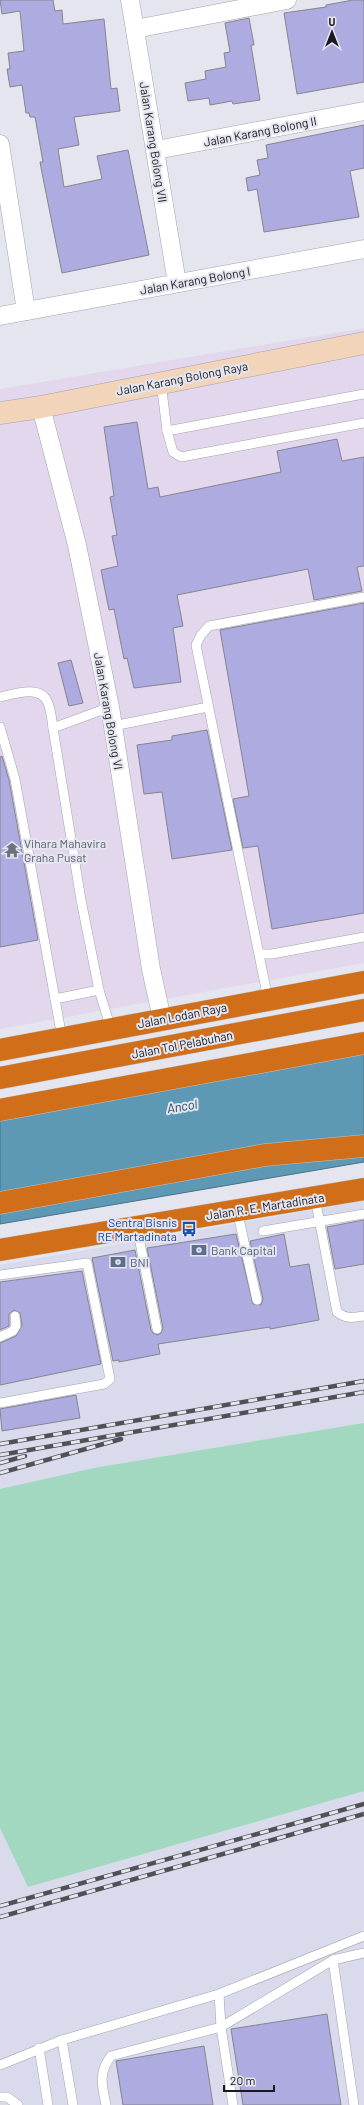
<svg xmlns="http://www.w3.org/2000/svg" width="364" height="2105" viewBox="0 0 364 2105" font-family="Barlow,sans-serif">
<rect width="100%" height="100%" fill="#e5e5f0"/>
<polygon fill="#dadaed" points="364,1201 364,2105 0,2105 0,1265"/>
<polygon fill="#e2d7ec" points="364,328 364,963 0,1029 0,389"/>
<polygon fill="#a2d8bf" points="364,1423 364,1791 28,1887 0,1828 0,1489 94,1468"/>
<polygon fill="#5d98b4" stroke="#497287" points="364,1052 364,1162 0,1224 0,1119"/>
<g fill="#adabdf" stroke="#85858f">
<polygon points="0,0 53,0 55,11 62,10 63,24 104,19 111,89 117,88 120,111 74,117 79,145 58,149 64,187 102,179 97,156 128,150 149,255 62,273 43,178 40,162 43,162 35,117 30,117 29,113 26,113 22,85 10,87 7,69 10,69 8,53 24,51 20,11 2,14"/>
<polygon points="353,0 364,0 364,82 297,94 284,13 326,7 326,5"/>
<polygon points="249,18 254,45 251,45 260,100 233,104 232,101 210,105 209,98 188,101 185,83 206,79 205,71 226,67 224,53 230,52 225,23"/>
<polygon points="364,125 364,168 350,171 359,217 264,232 257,189 248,191 246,178 260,175 257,160 268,158 266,145"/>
<polygon points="137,422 148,489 158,487 160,497 281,472 277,451 337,439 342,461 364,457 364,566 357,567 362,591 314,600 308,569 177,595 183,626 173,628 181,682 134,688 127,658 124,659 114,609 109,610 101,570 118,566 112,536 117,535 110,497 114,496 104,427"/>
<polygon points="364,603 364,913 272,929 258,846 243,848 233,799 249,796 220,630"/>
<polygon points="71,660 83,703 69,706 58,663"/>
<polygon points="207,730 232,850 172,859 162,792 144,794 137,745 172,740 172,736"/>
<polygon points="2,756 9,780 38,940 0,947 0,757"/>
<polygon points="364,1220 364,1264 335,1269 327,1227"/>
<polygon points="236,1234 253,1304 261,1305 263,1299 250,1241 284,1234 290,1267 309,1264 319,1320 270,1329 270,1327 158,1344 160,1354 119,1362 119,1360 113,1361 92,1258 135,1250 151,1330 153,1333 158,1335 161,1333 163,1328 147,1248"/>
<polygon points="82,1271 101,1364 0,1385 0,1343 16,1336 22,1325 20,1313 14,1310 9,1314 9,1326 0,1330 0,1282"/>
<polygon points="76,1395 80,1418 2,1431 0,1409"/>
<polygon points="327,2014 341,2105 243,2105 231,2029"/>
<polygon points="204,2046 213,2105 123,2105 116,2061"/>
</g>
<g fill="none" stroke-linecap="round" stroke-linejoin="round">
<defs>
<g id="lane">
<polyline points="161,382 167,431 173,452 181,457 364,423"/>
<polyline points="167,431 364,394"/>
<path d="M0,697c14,-3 41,-13 48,6 3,8 4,17 5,25l28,172 18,90 -44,9 7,39"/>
<polyline points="113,726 208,707"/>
<polyline points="0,727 15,779 55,999"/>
<polyline points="53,728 110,707"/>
<polyline points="260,954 272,954 364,937"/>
<polyline points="99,990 111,1029"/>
<polyline points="268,999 196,645 201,635 209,626 364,597"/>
<path d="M315,1198l22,114c9,7 16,6 27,4"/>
<polyline points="237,1210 257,1300"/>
<polyline points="137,1227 157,1329"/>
<polyline points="263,1231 364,1214"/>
<polyline points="0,1275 87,1263 110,1379 104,1384 0,1403"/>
<polyline points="0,1337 13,1331 16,1326 15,1316"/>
<polyline points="333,1960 354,2105"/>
<polyline points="219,1994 221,2027 233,2105"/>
<polyline points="62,2040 73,2105"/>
<polyline points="39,2048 48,2105"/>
<polyline points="0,2065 62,2040 219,1994 364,1936"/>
<polyline points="0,2097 7,2097 18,2105"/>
<path d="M106,2105c-4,-20 -8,-32 5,-49l110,-29 112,-67 31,-7"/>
</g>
<g id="street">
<polyline points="130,0 177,283"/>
<polyline points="135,29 287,0"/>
<polyline points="0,144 26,311"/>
<polyline points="156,150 364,111"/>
<polyline points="0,316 364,249"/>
<polyline points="41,407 77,545 110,707 151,969 162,1019"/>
</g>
<polyline id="secondary" points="0,413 41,407 364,343"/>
<g id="highway">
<polyline points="0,1050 364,982"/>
<polyline points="0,1078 364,1010"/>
<polyline points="0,1110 364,1043"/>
<polyline points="0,1203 265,1155 364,1146"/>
<polyline points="0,1250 364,1189"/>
</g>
</defs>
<use href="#lane" stroke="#a3a3ad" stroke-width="10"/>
<use href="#street" stroke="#a3a3ad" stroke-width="19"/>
<use href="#secondary" stroke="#a3a3ad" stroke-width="23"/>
<use href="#highway" stroke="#c3c3c4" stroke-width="23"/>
<use href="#lane" stroke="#fff" stroke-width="9"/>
<use href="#street" stroke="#fff" stroke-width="18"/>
<use href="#secondary" stroke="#f1d4ba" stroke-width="22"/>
<use href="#highway" stroke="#d06e19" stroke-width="22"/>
<defs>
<g id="rail">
<polyline points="0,1444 364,1381"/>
<polyline points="0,1455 364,1392"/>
<polyline points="0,1463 25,1456"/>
<polyline points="0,1473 121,1439"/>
<polyline points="0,1906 364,1804"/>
<polyline points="0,1917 364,1814"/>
</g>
</defs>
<use href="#rail" stroke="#505055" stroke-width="4.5"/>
<use href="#rail" stroke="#e5e5f0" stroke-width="3" stroke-dasharray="9" stroke-linecap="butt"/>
</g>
<defs>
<symbol id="temple-bare" viewBox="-9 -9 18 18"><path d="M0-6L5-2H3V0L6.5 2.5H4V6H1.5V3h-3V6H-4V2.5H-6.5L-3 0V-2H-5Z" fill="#6b7280" stroke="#e5e5f0" stroke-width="2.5" paint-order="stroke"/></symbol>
<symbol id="bus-bare" viewBox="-9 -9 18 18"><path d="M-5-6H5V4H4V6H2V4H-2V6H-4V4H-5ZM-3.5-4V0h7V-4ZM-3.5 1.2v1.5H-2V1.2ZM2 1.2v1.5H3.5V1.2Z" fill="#1a4fb4" stroke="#e5e5f0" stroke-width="2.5" paint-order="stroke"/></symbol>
<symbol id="bank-bare" viewBox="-9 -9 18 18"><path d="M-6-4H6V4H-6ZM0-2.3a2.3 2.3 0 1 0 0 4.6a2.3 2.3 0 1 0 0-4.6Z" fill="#5c6f8a" stroke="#e5e5f0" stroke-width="2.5" paint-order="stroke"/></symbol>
</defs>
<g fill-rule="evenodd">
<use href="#temple-bare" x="1" y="839" width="22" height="22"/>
<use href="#bus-bare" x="178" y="1218" width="22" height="22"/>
<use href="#bank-bare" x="188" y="1239" width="22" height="22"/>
<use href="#bank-bare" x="107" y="1251" width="22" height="22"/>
</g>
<g text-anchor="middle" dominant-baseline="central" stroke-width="4" stroke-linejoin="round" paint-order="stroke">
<g font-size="12" fill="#19191d" stroke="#e5e5f0">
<text transform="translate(260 131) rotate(-11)">Jalan Karang Bolong II</text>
<text transform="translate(154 142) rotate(81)">Jalan Karang Bolong VII</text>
<text transform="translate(195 280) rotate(-10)">Jalan Karang Bolong I</text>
<text transform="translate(182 378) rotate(-11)">Jalan Karang Bolong Raya</text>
<text transform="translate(109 711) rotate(80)">Jalan Karang Bolong VI</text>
<text transform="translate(182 1015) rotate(-11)">Jalan Lodan Raya</text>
<text transform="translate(182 1044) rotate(-11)">Jalan Tol Pelabuhan</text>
<text transform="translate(265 1206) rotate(-9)">Jalan R. E. Martadinata</text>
</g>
<g font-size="12" fill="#5b616d" stroke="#e5e5f0" text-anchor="start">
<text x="24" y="843">Vihara Mahavira<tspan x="24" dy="14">Graha Pusat</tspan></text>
</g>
<g font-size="12" fill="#164399" stroke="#e5e5f0" text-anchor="end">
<text x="177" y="1222">Sentra Bisnis<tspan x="177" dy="14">RE Martadinata</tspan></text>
</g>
<g font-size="12" fill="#4e5e75" stroke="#e5e5f0" text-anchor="start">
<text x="211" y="1250">Bank Capital</text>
<text x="130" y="1262">BNI</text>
</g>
<g font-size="13" font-style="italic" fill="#18495f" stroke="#e5e5f0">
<text transform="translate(182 1106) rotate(-9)">Ancol</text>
</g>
</g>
<g transform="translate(332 32)" stroke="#e5e5f0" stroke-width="3" paint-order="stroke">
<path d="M0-3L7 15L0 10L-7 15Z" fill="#19191d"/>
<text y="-6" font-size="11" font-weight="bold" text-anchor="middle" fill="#19191d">U</text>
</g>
<path d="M224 2085v6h50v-6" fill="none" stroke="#19191d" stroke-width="2"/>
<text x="230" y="2085" font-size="12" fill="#19191d" stroke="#e5e5f0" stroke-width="3" paint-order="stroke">20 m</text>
</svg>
